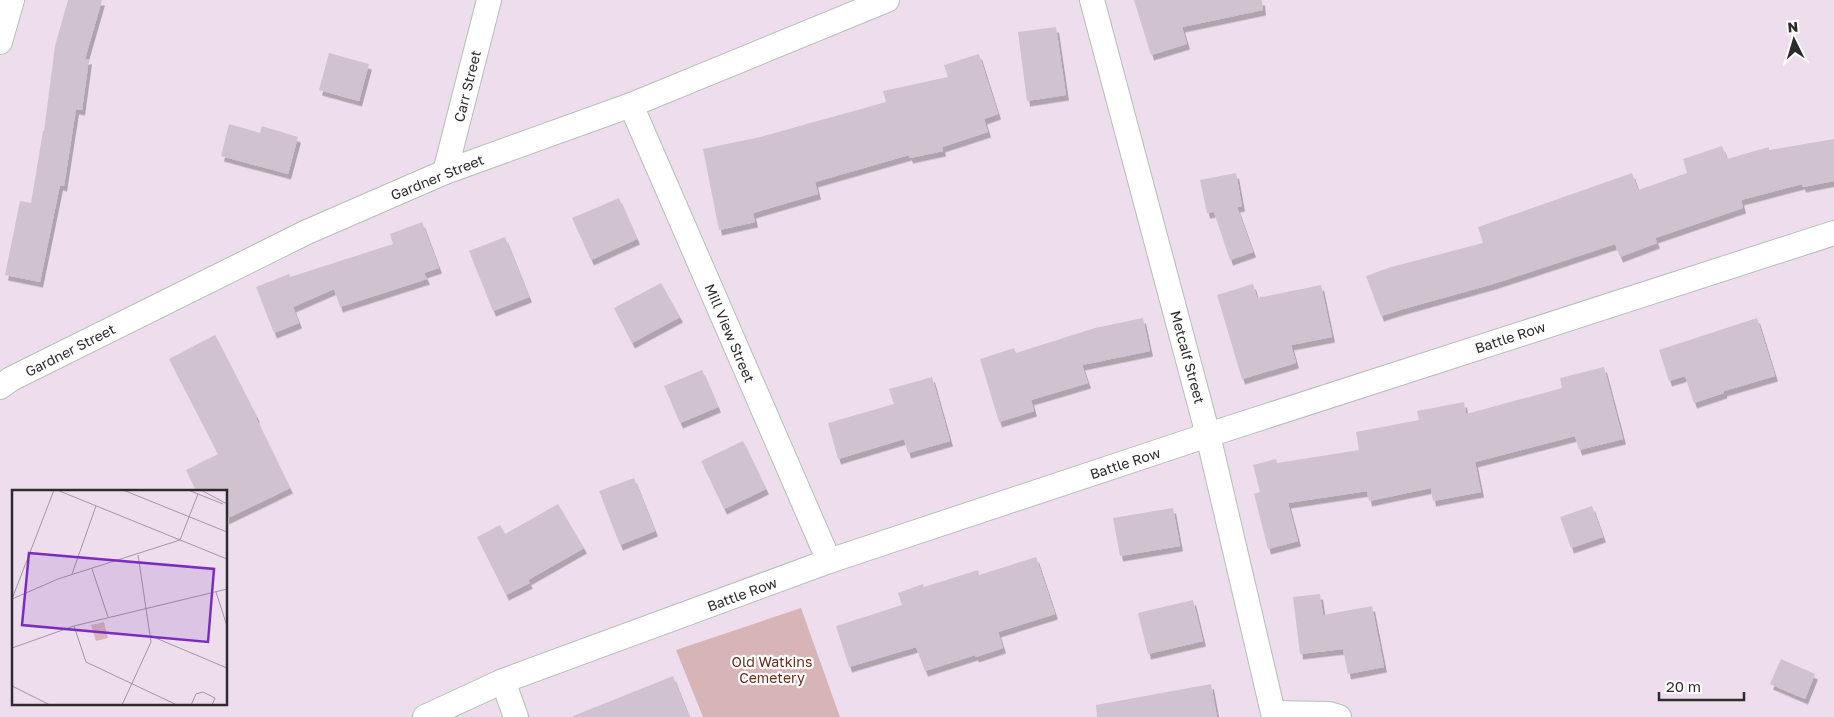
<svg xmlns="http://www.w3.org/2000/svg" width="1834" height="717" viewBox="0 0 1834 717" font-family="'Golos Text',sans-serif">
<defs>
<filter id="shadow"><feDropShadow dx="3" dy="5.5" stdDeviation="0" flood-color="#0004"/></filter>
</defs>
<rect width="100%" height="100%" fill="#eedeed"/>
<polygon fill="#d7b5b7" points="801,608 840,717 703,717 676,650"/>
<g fill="#d0c3cf" filter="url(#shadow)">
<polygon points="68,0 102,0 85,59 89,59 82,110 76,109 64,186 60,185 40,282 5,275 20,201 31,203 43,131 44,131 55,46"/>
<polygon points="1134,0 1262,0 1263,10 1182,27 1187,44 1151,55"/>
<polygon points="1056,27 1066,95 1027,101 1018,32"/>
<polygon points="329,53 369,64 359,101 319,90"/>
<polygon points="979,54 998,114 984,119 988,132 942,147 943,151 910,158 909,155 815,182 818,194 753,213 755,222 719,230 703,149 760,137 886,102 883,91 948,77 944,65"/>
<polygon points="229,124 260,133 262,126 298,137 288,174 221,156"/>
<polygon points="1834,139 1834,181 1803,187 1802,184 1741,200 1743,208 1655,238 1657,243 1620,257 1615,244 1493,284 1403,309 1381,316 1366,276 1391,267 1483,243 1478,227 1632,173 1638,190 1687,173 1683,159 1722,146 1727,159 1769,147 1769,150"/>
<polygon points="1236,173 1242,206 1237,207 1253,252 1230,260 1214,212 1207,213 1200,180"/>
<polygon points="619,198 637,239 591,260 572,218"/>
<polygon points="422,222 439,268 424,273 427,279 340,307 334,289 293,307 299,323 274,333 256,287 289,274 290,277 393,244 390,234"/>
<polygon points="505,237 529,297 493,311 469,251"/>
<polygon points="661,283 680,317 632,343 614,308"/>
<polygon points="1253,284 1257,298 1321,285 1332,337 1291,345 1296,363 1242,379 1217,295"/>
<polygon points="1143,318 1150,351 1082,365 1088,383 1031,400 1034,411 999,422 980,359 1014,348 1016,353 1095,328"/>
<polygon points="1757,318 1775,376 1724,391 1724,393 1694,403 1685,376 1669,381 1659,350"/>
<polygon points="215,335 257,417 256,418 290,488 226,519 226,491 196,491 186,470 218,454 169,359"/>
<polygon points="1604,367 1623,439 1579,450 1575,436 1475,462 1481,492 1433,501 1431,488 1369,501 1367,491 1288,503 1298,541 1268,549 1254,494 1260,492 1253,465 1276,459 1277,463 1359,450 1356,432 1419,420 1417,411 1464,402 1466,414 1562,388 1560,378"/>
<polygon points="702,370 718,407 680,423 664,386"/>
<polygon points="932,377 950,441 908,453 904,439 838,459 828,423 894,404 889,389"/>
<polygon points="743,441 766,489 724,509 701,461"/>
<polygon points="634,478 655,531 620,545 599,491"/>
<polygon points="558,504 584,548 528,580 530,583 506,595 477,537 500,525 505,534"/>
<polygon points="1592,506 1603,537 1571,548 1560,517"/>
<polygon points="1173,508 1180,546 1120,556 1113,518"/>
<polygon points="1036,557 1055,614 998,632 1003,648 976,657 975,655 925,671 916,647 849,667 836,626 902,605 898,593 923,584 924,587 978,570 979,575"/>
<polygon points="1320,594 1323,615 1372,606 1384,667 1348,674 1343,649 1300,654 1293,597"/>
<polygon points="1193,600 1203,641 1148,654 1138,613"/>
<polygon points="1781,659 1815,674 1805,699 1770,684"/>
<polygon points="673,676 689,717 574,717 573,716"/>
<polygon points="1211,684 1217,717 1097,717 1096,705"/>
</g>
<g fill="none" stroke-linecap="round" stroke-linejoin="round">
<defs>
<g id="minor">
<polyline points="1092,0 1208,435 1274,717"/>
<polyline points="0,42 12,0"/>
<polyline points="631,105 829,561"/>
<polyline points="445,172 489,0"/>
<polyline points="0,387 11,379 307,232 445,172 631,105 887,0"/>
<polyline points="503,681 516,717"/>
<polyline points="1274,713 1329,714 1339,717"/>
<polyline points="425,717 503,681 829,561 1208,435 1834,233"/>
</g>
</defs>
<use href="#minor" stroke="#b2bfb6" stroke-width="26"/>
<use href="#minor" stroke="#fff" stroke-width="24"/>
</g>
<g text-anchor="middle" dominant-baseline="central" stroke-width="4.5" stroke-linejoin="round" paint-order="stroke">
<g font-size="14" fill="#2c2c2c" stroke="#fff">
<text transform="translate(467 86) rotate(-76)">Carr Street</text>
<text transform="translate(437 177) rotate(-22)">Gardner Street</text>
<text transform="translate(730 333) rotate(67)">Mill View Street</text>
<text transform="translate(1510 337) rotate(-18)">Battle Row</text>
<text transform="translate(70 350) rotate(-27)">Gardner Street</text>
<text transform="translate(1188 357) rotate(75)">Metcalf Street</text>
<text transform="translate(1125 463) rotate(-18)">Battle Row</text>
<text transform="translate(742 594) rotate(-20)">Battle Row</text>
</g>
<g font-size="14" fill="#6b2d1a" stroke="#fff">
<text x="772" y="661">Old Watkins<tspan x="772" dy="16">Cemetery</tspan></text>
</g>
</g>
<g transform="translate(12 490)">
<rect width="215" height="215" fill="#eedeed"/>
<path d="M92,132l4,16 -12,3 -5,-16z" fill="#d7b5b7"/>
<path fill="none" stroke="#a097a0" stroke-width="1" d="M45,0l170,69M111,0l104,42M176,0l35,14M189,0l26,14M80,79l16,48M60,84l24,-68M204,102l11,34M0,109l46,-20 122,-39 18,-46M0,109l42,-109M62,136l12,36 91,43M139,146l76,32M0,158l62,-22 153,-37M0,196l38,19M110,215l29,-63 -13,-87M179,215l5,-11 7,-2 12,6 -3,7"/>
<path fill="#7b2cbf" fill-opacity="0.15" stroke="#7b2cbf" stroke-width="2.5" d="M17,63l185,16 -6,73 -186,-17z"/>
<rect width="215" height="215" fill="none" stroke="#2c2c2c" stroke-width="2.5"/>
</g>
<g transform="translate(1794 40) rotate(355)" stroke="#ffffff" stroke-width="4" paint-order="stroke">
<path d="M0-4L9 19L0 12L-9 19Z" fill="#2c2c2c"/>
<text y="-8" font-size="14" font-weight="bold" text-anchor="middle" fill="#2c2c2c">N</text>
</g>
<path d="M1659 692v8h85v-8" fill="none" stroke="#2c2c2c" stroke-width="2.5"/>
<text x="1666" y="692" font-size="15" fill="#2c2c2c" stroke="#ffffff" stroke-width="4" paint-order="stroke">20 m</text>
</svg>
